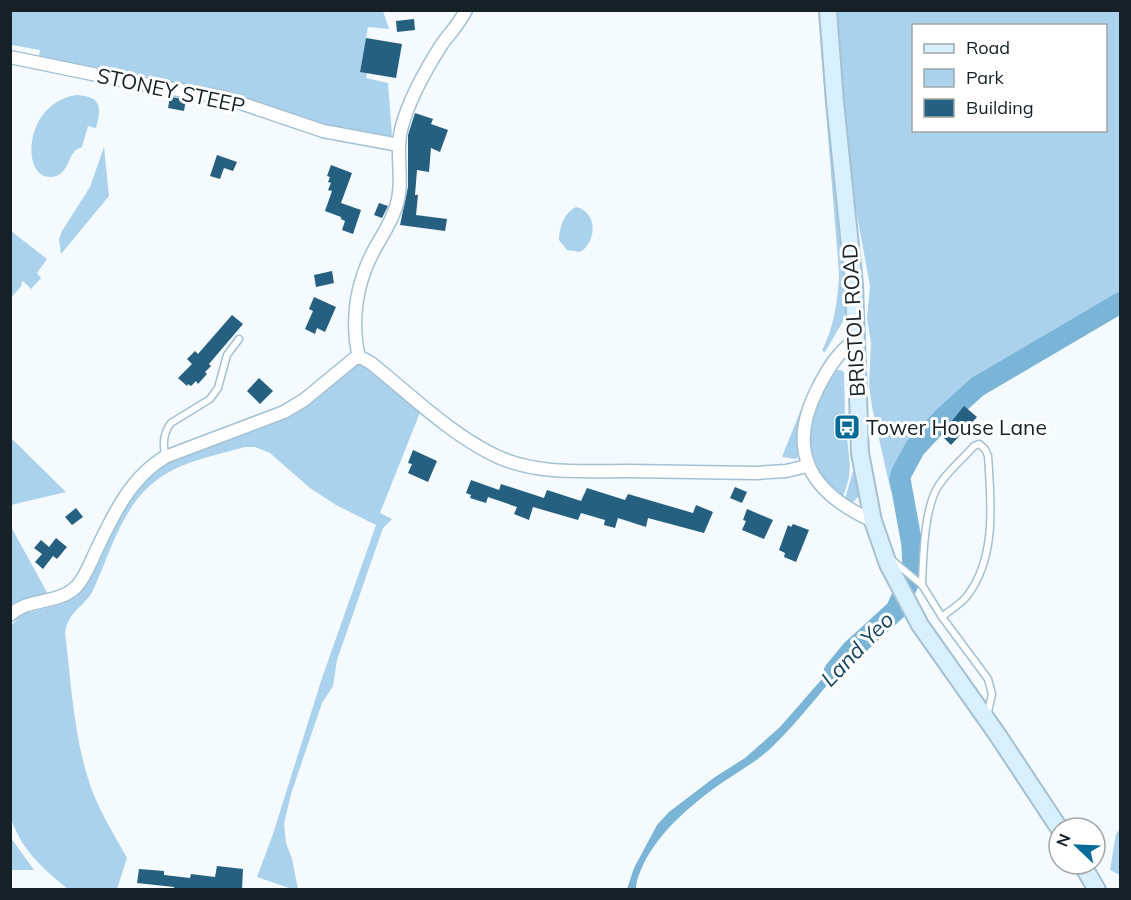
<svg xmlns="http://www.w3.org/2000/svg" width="1131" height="900" viewBox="0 0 1131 900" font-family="Mulish,sans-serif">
<rect width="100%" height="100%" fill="#f4fafe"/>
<g fill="#aad2ec" fill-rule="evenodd">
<polygon points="10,11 383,11 389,29 368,27 360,71 367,73 366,78 388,83 392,135 390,138 348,133 128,77 39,57 40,50 11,45"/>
<path d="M818,11h2l26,259v46l-21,36 -3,-1c12,-25 16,-50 17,-78z"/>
<path d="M836,11h284v288l-39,24 -17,16 -84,45 -34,33 -28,31 -16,22 -11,22 -19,-85 -3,-22 2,-42 -4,-25 3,-32 -20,-109 -12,-113zM914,26h192v104h-192z"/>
<path d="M76,95c26,1 26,13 20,33l-8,-2 -6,21c-15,4 -11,24 -26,29 -35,11 -36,-72 20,-81z"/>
<polygon points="104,147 109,196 61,254 59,239 62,231 90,187"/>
<path d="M576,207c22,5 21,35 4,45l-13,-2 -8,-10c0,-13 5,-27 17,-33z"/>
<polygon points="11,231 47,259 37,273 41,278 31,289 23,281 21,283 22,285 11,298"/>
<path d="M358,362l63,48 -41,103 12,6 -9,9 -46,132 -4,26 -11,17 -31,91 -7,30 2,19 6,16 6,30h-6l-35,-12 16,-43 49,-156 54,-153 -40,-20 -26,-17 -40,-35 -15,-6h-10c-24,7 -52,12 -74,24 -46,24 -57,73 -77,117 -8,19 -26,22 -29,45 6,46 8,96 22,142 8,29 25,56 40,83l-10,31h-49c-25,-20 -46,-39 -57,-70v-193l10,-12 42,-10 17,-12 51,-99 35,-32 87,-30 39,-17 20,-13z"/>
<path d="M837,370h4l3,2 1,45 5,49 -1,12 -6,19c-48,-38 -37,-82 -6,-127z"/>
<polygon points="806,397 798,429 798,457 796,459 782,457"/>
<polygon points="10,438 11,438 66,492 11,505"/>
<polygon points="854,467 859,496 853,502 845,499"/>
<polygon points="10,525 49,596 19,602 11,607"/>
<polygon points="1120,829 1120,875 1110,870 1116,834"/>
<polygon points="11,838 34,870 11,870"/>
</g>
<path fill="#7ab4d7" d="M850,647l6,8c-31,28 -53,63 -84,92 -16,15 -34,25 -52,37 -29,21 -60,47 -76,79 -4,9 -8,17 -8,26h-9l7,-21 23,-43 12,-13 46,-35 30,-19 35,-31z"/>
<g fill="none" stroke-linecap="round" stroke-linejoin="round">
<polyline stroke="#7ab4d7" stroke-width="21" points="834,672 852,650 896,610 913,573 912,545 900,479 901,474 915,448 945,416 977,387 1120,303"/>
</g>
<g fill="#266080">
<polygon points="414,19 415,30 397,32 396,21"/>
<polygon points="366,38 402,44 396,78 360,72"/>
<polygon points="170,97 186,99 184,111 168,108"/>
<polygon points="415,113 433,119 431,124 448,130 440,152 431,148 429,172 417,170 415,195 418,195 416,215 447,219 445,231 400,225 408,187 408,135"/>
<polygon points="217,155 237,162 233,171 224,168 220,179 210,176"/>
<polygon points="331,165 352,173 341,203 361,210 353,234 342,230 345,221 341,219 341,217 325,211 332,191 328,190 331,183 328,182 330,177 327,176"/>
<polygon points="379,203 388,206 382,218 374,215"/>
<polygon points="332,271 334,283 316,287 314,275"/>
<polygon points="314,297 336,307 325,332 317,328 315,334 305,329 313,311 309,309"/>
<polygon points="232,315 243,324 209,364 211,366 205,372 207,374 198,384 196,381 191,386 188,384 187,386 178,378 192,364 187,359 195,351 198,354"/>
<polygon points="259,378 273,391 260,404 247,391"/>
<polygon points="964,406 977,417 951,445 940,434 952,423 951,422"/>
<polygon points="413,450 437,461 428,482 408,473 412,464 408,463"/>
<polygon points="471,480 499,490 501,484 544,498 547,490 581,501 587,488 625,500 628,494 693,513 696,505 713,512 704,533 648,518 646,527 618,518 615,528 604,525 605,520 581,513 578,520 533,507 529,520 514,514 517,507 488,497 486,503 470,498 471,495 466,493"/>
<polygon points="735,487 747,492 742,503 730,498"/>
<polygon points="76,508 83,517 72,525 65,517"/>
<polygon points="747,509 773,520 764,539 742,530 746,521 743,520"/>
<polygon points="793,524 809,530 796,562 784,557 785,553 779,550 788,525 791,527"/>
<polygon points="56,538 67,547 57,559 53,556 43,569 35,562 42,554 34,548 41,540 49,547"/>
<polygon points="217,866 243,869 242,890 174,890 174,887 137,883 139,869 164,871 164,875 190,878 191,874 215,877"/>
</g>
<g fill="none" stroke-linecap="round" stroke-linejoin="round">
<defs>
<g id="service">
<path d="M165,457c-2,-13 -2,-24 6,-34l39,-24 8,-11 9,-33 12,-16"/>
<polyline points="893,561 922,585 942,617 988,679 992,694 987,716"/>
<path d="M922,585c1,-26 2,-69 13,-93 8,-17 27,-32 39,-46l5,-2 6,5 3,7c3,46 9,101 -21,140 -6,8 -17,14 -25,21"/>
</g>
<g id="minor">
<polyline points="10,57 136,83 223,97 323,131 399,145"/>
<path d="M856,339c-19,14 -29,31 -39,51 -32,64 -4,104 56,131"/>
<path d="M359,358c-8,-36 -3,-73 14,-106 8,-15 18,-29 23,-45 9,-27 -2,-55 6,-81 8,-29 24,-57 40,-82 8,-11 18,-21 24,-34"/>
<path d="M10,615c19,-18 49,-10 67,-29 9,-10 14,-25 20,-37 16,-34 34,-72 68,-92l119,-45 20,-12 51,-42h7l9,5c40,32 79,71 125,93 41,19 88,15 132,15 42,1 85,1 128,2l30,-2 21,-5"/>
</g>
<g id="secondary">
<polyline points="828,10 835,102 854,284 860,453 873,521 888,564 920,625 997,734 1059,828"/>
<polyline points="1082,864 1097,890"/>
</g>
</defs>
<use href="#service" stroke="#a4c1d3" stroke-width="9"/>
<use href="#minor" stroke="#a4c1d3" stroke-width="15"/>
<use href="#secondary" stroke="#a4c1d3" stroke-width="20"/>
<use href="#service" stroke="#fff" stroke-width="6"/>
<use href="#minor" stroke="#fff" stroke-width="12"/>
<use href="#secondary" stroke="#d8effd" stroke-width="16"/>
</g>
<defs>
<symbol id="bus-square" viewBox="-11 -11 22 22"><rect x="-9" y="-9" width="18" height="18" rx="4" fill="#026b98" stroke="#fff"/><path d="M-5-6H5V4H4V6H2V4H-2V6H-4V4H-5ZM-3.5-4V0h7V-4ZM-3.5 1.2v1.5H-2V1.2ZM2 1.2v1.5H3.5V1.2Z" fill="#fff"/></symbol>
</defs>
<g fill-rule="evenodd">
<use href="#bus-square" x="832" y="412" width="30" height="30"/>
</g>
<g text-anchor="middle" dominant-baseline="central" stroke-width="6" stroke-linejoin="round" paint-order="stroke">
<g font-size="21" fill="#152027" stroke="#fff">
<text transform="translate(171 90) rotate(12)">STONEY STEEP</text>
<text transform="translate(853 320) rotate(-93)">BRISTOL ROAD</text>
</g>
<g font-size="21" fill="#152027" stroke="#fff" text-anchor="start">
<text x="866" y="427">Tower House Lane</text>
</g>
<g font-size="22" font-style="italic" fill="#16445d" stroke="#fff">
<text transform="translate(857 649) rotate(-46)">Land Yeo</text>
</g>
</g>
<rect width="1131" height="900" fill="none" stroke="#152027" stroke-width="24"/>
<rect x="912" y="24" width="195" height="108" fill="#ffffff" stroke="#a1a6a9" stroke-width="1.5"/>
<rect x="924" y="44" width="30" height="9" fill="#d8effd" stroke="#a1a6a9" stroke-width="1.5"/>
<text x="966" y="54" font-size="18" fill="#152027">Road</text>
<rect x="924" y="69" width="30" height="18" fill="#aad2ec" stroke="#a1a6a9" stroke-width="1.5"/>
<text x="966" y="84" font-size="18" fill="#152027">Park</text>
<rect x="924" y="99" width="30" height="18" fill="#266080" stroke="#a1a6a9" stroke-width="1.5"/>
<text x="966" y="114" font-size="18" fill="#152027">Building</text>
<g transform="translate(1077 846) rotate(293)"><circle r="28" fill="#ffffff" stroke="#a1a6a9" stroke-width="1.5"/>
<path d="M0-4.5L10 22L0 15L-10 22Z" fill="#026b98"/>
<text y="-9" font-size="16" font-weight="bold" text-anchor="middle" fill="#152027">N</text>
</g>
</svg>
